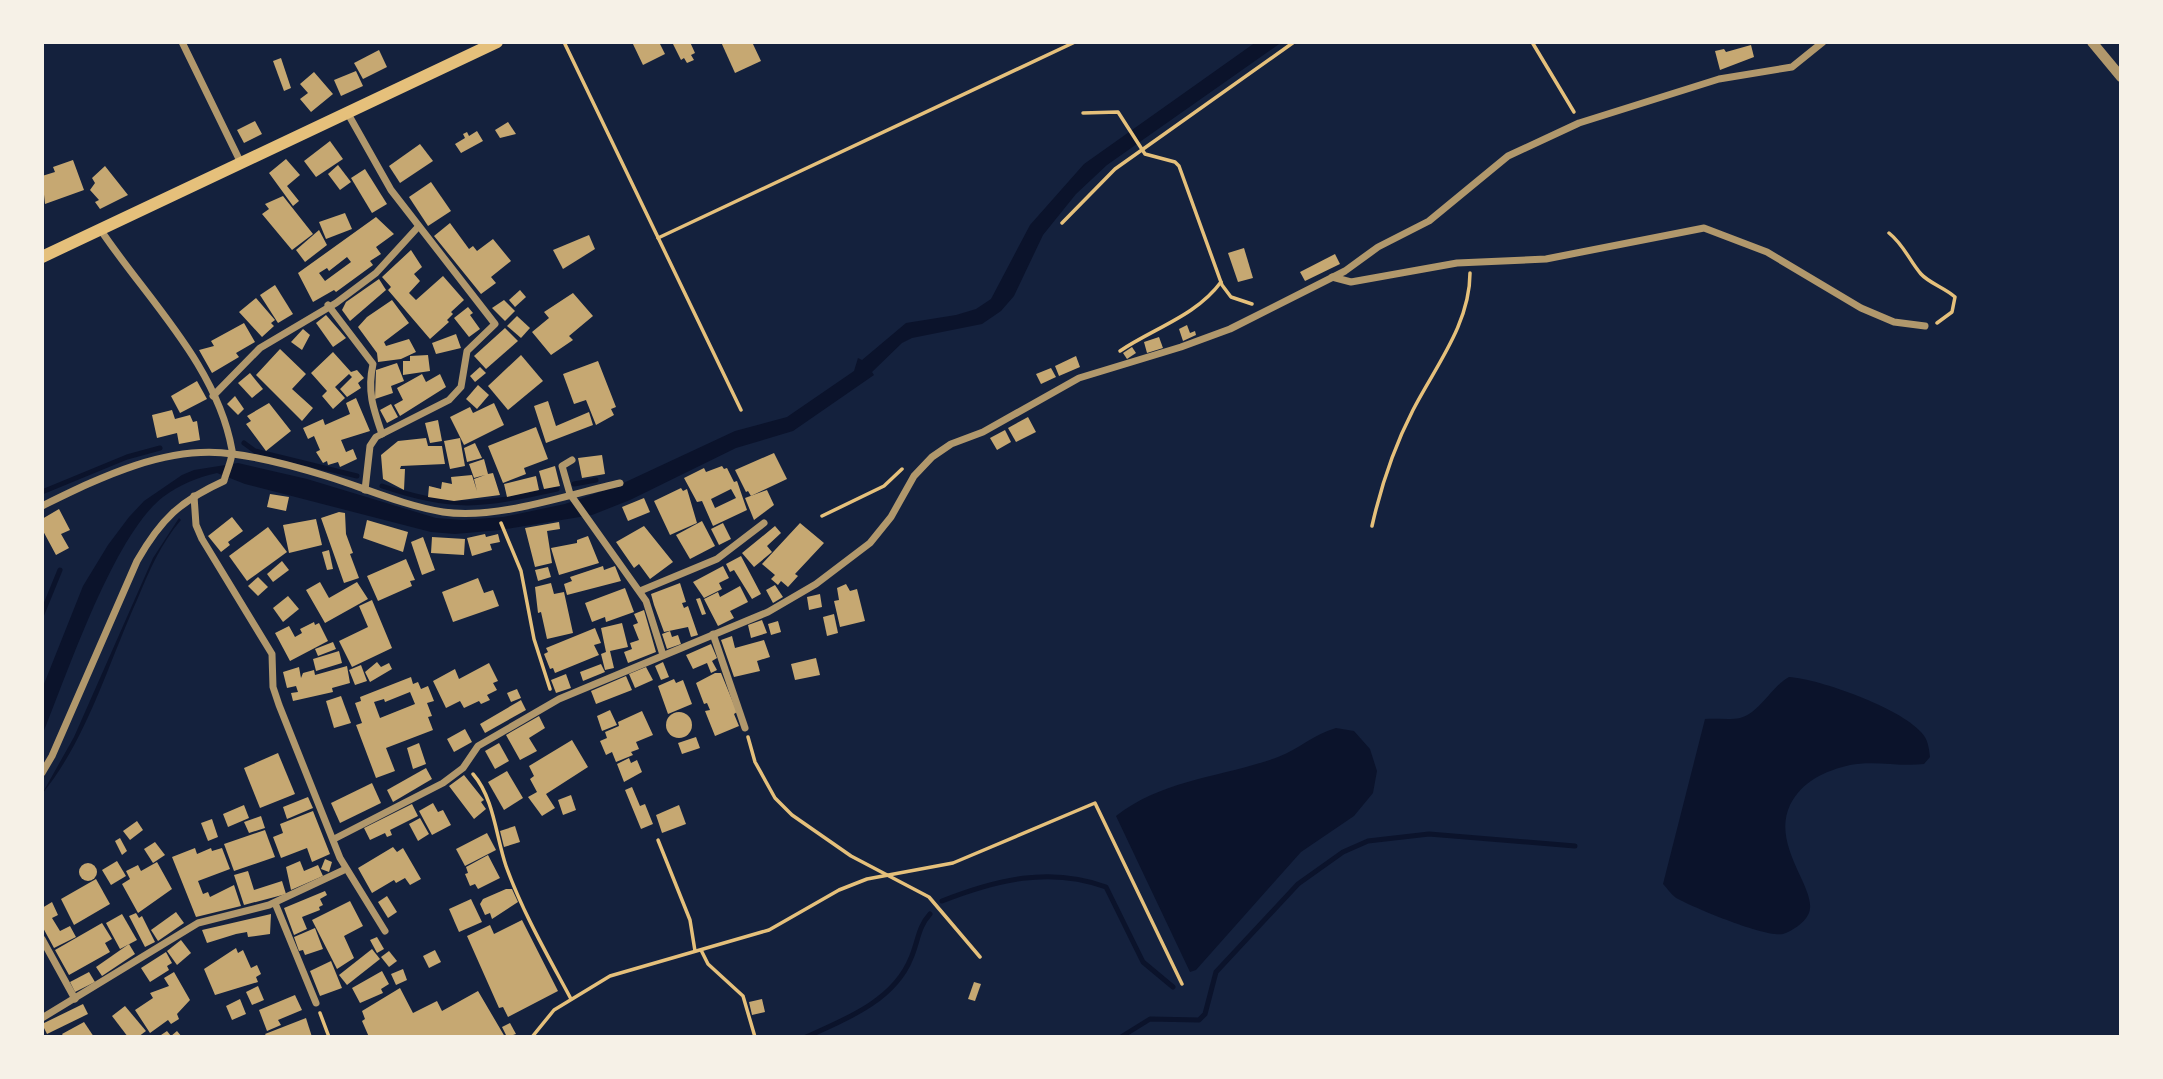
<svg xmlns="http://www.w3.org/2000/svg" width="2163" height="1079" viewBox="0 0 2163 1079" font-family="'Noto Sans',sans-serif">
<rect width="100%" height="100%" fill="#14213d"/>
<g fill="#0b132b">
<path d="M1256,42h26l-175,123 -31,29 -33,41 -29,61 -13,15 -19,13 -70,14 -10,5 -30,29 2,3 -81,56 -57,17 -106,52 -38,15 -92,15 -45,4 -24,-2 -186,-48 -28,-11c-19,4 -38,12 -54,24 -50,39 -96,178 -121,239v-47l41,-103 25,-41 21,-28 15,-16 38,-26 12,-5 44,-7 69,16 129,39 27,2 40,-3 62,-13 52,-18 118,-55 52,-14 67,-46 4,-13 4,2 44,-37 50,-8 20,-6 15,-10 39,-74 54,-61z"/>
<path d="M179,518l2,2c-20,23 -32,51 -44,80 -29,64 -50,139 -95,194l32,-57 79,-179z"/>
<path d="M1789,677c31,2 111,31 132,55 7,7 8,16 9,25l-6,7c-24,3 -50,-4 -74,1 -25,6 -48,16 -60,40 -20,43 31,87 18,110 -4,8 -16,16 -25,19 -17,4 -88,-26 -105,-35 -6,-3 -10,-10 -15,-15l42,-165c11,-1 25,1 35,-1 20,-5 31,-31 49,-41z"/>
<path d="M1336,728l18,3 16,18 7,22 -4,22 -19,23 -53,36 -105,118 -6,2 -74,-156c47,-37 108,-39 162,-59 21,-8 36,-23 58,-29z"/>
</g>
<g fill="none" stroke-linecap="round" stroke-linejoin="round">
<g stroke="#0b132b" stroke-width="5">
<polyline points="244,443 255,451 357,476"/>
<polyline points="574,484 596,480"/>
<path d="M382,486c74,25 100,19 175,3"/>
<polyline points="42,492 127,457 160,448"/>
<polyline points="42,614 60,570"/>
<path d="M942,901c53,-21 108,-35 164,-14l37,75 30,25"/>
<path d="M806,1037c38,-17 88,-36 105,-79 7,-16 7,-31 19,-44"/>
<polyline points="1121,1037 1150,1019 1199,1020 1205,1014 1216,972 1298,884 1343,852 1368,841 1429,834 1575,846"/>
</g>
</g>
<g fill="#c6a872" fill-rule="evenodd">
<polygon points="632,42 659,42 665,54 643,65"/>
<polygon points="672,42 690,42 695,53 691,55 694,60 687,63 684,58 681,60"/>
<polygon points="721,42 752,42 761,61 735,73"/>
<polygon points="1751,45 1754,57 1720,70 1715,51 1724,49 1726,52"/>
<polygon points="379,50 387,67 363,79 354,63"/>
<polygon points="281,58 291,88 284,91 273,61"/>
<polygon points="356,71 363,86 341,96 334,80"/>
<polygon points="314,72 333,94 311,112 300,99 308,93 300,84"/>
<polygon points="255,121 262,134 244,143 237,130"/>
<polygon points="508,122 516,134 500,138 495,130"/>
<polygon points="477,131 483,141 461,153 455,144 465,138 463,134 467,132 469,136"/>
<polygon points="330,141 343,159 316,177 304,161"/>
<polygon points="420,144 433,161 400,183 389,166"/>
<polygon points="286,159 300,175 287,186 299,201 293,206 269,173"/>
<polygon points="73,160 84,190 45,204 42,176 55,172 53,167"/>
<polygon points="338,165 351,182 340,190 328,174"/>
<polygon points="105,166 128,195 100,209 95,202 99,200 90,190 95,183 92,178"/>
<polygon points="365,169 387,204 372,213 351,178"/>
<polygon points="431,182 451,211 428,226 409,197"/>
<polygon points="283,196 313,234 292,250 262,214 269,209 265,204"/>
<polygon points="345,213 352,229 326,239 319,222"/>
<path d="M376,217l18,17 -18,13 5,7 -11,7 3,4 -37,27 -2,-2 -21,12 -15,-29zM347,257l4,5 -26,19 -6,-8 8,-5 2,3z"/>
<polygon points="450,223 469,249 473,246 477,251 493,239 511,261 491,277 496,283 481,294 434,236"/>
<polygon points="319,230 327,245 305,262 296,250"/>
<polygon points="589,235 595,249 563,269 553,250"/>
<polygon points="1244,248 1253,278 1238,282 1228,253"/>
<polygon points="411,250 422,267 414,274 420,281 409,293 416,300 443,276 464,300 451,312 453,314 447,320 449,322 430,339 388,290 391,287 382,277"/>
<polygon points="1335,254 1340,264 1305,281 1300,272"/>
<polygon points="379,279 386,290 350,321 342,310 346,302"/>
<polygon points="275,285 293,314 278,323 260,295"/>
<polygon points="520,290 526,297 515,307 509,300"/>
<polygon points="573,293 593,316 569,336 573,340 551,355 532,332 549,318 544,312"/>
<polygon points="256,298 275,320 271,323 274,326 262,337 239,312"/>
<polygon points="392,300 409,323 384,342 386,346 409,339 416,352 401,359 378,362 377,353 358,327 367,317"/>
<polygon points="504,300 515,311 505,321 492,308"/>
<polygon points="468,307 473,313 470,315 480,329 469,337 454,318"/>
<polygon points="326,315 346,338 333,347 316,323"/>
<polygon points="517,316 530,328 521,338 507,326"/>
<polygon points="244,323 255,342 236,353 239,357 212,373 199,350 214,346 211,341"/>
<polygon points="1187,325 1190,333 1195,331 1196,335 1183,341 1179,329"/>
<polygon points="505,328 518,341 486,369 474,356"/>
<polygon points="303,329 310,335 302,350 291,342"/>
<polygon points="456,334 461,348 436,354 432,343"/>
<polygon points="1159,337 1163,348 1147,353 1144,342"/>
<polygon points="1132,347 1136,353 1127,359 1123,353"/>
<polygon points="280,349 306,374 292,389 313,408 302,421 256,375"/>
<polygon points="333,352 351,372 357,370 364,378 358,383 361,388 347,397 340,389 352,377 349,374 335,387 345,398 333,409 322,396 327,391 311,373"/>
<polygon points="428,355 430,371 403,375 403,361 410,361 410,356"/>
<polygon points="521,355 543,381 508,410 488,386"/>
<polygon points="1076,356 1080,367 1059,376 1055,366"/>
<polygon points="598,361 616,407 611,409 614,415 596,425 586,400 574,404 563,374"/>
<polygon points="397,363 404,381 391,386 393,393 375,399 376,370"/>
<polygon points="480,367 486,373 475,382 470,376"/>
<polygon points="1051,368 1056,377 1041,384 1036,374"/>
<polygon points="250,373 263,389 252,398 238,383"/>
<polygon points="422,374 426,382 440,374 446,387 400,416 394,405 403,400 397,388"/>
<polygon points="197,381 207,399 180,413 171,396"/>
<polygon points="478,385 489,395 477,409 466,399"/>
<polygon points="235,396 244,409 238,415 227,404"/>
<polygon points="356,398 370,431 341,440 346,452 353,449 357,459 340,467 338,462 328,465 327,461 323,463 316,452 320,450 314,436 308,439 303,428 323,419 325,425 350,414 346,403"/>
<polygon points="548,401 556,426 589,412 593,425 546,443 534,406"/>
<polygon points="269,403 291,431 266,451 246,424 251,421 247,416"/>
<polygon points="494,403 504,425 464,445 450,417 470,407 473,413"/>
<polygon points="391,404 398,417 387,423 380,410"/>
<polygon points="172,410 175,419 190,415 193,422 197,421 200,440 179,444 177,433 157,438 152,415"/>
<polygon points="1028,417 1036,432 1016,442 1008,428"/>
<polygon points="438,420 442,441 430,443 425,423"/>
<polygon points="536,427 548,459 524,468 526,474 503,483 488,446"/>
<polygon points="1005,430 1011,442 997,450 990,438"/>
<polygon points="426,438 428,446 442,446 445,464 401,466 400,469 405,469 404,490 383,479 381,455 398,441"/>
<polygon points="460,438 465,466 450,469 444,441"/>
<polygon points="475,443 482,458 467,462 464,448"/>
<polygon points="774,453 787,479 751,496 748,491 746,492 735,470"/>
<polygon points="602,455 605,474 582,478 578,458"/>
<polygon points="484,459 488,474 493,473 500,495 454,501 428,497 429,486 441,489 442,482 452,484 451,477 472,475 477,491 474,479 485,475 474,478 469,464"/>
<polygon points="555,466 560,486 544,489 539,471"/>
<path d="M722,466l2,3 3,-1 7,14 3,-1 10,29 -34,16 -11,-25 -5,1 -13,-24 20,-10 2,4zM731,489l5,9 -21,10 -4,-9z"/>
<polygon points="536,476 539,490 507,497 504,484"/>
<polygon points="681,488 683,491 687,489 697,523 670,535 654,501"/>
<polygon points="767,490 774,505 754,520 745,498"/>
<polygon points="270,494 289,497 286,511 267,507"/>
<polygon points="644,498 650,512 628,521 622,507"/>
<polygon points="59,509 70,530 61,534 69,548 56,555 42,529 42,519"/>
<polygon points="339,512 345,513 346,534 353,553 350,554 359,578 344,583 321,518"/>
<polygon points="232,517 243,531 228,542 230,545 221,552 208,536"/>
<polygon points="316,519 322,545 289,553 283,525"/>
<polygon points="367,520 408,532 403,552 363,538"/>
<polygon points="702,521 715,546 690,559 676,535"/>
<polygon points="559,522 560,529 547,531 552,563 535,567 525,528"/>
<polygon points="723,523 731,539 719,545 711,529"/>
<polygon points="800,523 824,543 795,574 798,576 788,587 781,581 778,585 771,579 775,575 762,564"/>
<polygon points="644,526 673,562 650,579 639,564 634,568 616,542"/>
<polygon points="775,526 781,533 767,546 772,552 754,567 742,553"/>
<polygon points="268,527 287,552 247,581 229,556"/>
<polygon points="485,534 486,537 498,534 500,542 490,544 492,550 472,556 467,538"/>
<polygon points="588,536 599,563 559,575 551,548 577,543 577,540"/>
<polygon points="423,537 435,570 422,575 411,542"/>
<polygon points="432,537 465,539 464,555 431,553"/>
<polygon points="329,550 333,569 327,570 322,552"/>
<polygon points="741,556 761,594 752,599 734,570 730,572 726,564"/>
<polygon points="406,559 415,580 410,581 412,586 378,601 367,576"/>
<polygon points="282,561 289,570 273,582 267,574"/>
<polygon points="603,566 604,570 615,566 621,581 567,595 564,584 572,581 570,577"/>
<polygon points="723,566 729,578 719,583 722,589 704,598 693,582"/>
<polygon points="548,567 551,577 538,581 535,570"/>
<polygon points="258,577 268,587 258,596 248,586"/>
<polygon points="478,578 484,593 493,590 499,606 453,622 442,592"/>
<polygon points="320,582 329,598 357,582 368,599 325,623 306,590"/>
<polygon points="551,583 554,594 564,592 573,633 547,639 541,612 538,613 535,587"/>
<polygon points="680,583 686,602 682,603 684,608 688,606 698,635 691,637 688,627 664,632 654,605 651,594"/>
<polygon points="846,584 850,591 857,589 865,621 840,627 834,601 839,600 837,588"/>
<polygon points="775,585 783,597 773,603 766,590"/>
<polygon points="740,586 748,602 730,611 734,618 718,626 704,599 718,592 720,597"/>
<polygon points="625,588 634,612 606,622 605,617 592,622 585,603"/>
<polygon points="820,594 822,607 809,610 807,597"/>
<polygon points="288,596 299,609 283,622 273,608"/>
<polygon points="700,598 706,614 702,615 696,599"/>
<polygon points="372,600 392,648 352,667 339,641 368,627 359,606"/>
<polygon points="644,610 656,652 628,663 624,652 632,649 630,643 639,640 633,625 638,623 634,614"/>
<polygon points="834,614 838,633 827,636 823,617"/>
<polygon points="762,620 767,633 751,638 748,625"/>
<polygon points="778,621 781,632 771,635 768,624"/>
<polygon points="314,622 315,625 319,623 328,641 290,661 275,633 289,626 295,637 302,633 300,629"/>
<polygon points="622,623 628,647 610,651 614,668 605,670 601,654 606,652 601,628"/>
<polygon points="595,628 601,643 594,645 599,655 555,673 553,668 550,669 544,654 548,652 546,648"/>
<polygon points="670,631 672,637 678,635 681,644 667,649 662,634"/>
<polygon points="732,636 735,648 764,640 770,657 757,661 760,671 734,677 721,640"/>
<polygon points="333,642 336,649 318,656 315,649"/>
<polygon points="711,644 717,658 712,661 717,670 711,673 707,663 693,669 686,655"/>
<polygon points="339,651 342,663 316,671 313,659"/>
<polygon points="816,658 820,675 795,680 791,664"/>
<polygon points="377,662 381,667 389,663 392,669 370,682 365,672"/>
<polygon points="663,662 669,677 661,680 655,666"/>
<polygon points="489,663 498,681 493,683 497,690 487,695 490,700 481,704 479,701 464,708 460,701 446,708 433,681 455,669 459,679"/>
<polygon points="601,664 605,672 583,681 580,672"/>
<polygon points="361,665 367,681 355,685 349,670"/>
<polygon points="347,666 350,683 332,688 333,692 293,701 291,693 298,692 296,686 287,688 283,672 299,667 301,678 303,673 314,670 315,675"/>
<polygon points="646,667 653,680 635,688 629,674"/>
<polygon points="715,673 721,673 737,712 734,714 739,726 715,736 705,711 710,710 707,703 704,704 696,683"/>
<polygon points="566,674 571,688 556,693 551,680"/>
<polygon points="626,676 632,690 596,704 591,691"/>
<path d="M411,677l2,7 5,-2 3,7 7,-3 6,15 -7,2 5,13 -4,1 5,13 -47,18 9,23 -19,7 -20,-53 6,-2 -7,-20 6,-2 -1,-4zM410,692l5,12 -35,14 -6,-16 10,-3 1,3z"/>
<polygon points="674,679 676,683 683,680 692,704 668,714 658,686"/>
<polygon points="517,689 521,698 511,702 507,693"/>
<polygon points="341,696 351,723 334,728 326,701"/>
<polygon points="521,700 526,710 485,733 480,724"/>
<polygon points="610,710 617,725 602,731 597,716"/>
<polygon points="642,711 653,735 636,742 639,749 631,752 633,755 616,762 612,752 606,755 600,741 607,738 605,732 619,726 618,722"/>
<circle cx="679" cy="725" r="13"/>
<polygon points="539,716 545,728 529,738 537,751 520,760 506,735"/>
<polygon points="465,729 472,742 454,752 447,739"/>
<polygon points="696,737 700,748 682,754 678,743"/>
<polygon points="572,740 588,767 546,794 555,808 542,816 528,797 537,792 530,779 534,776 529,766"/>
<polygon points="419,743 426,764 413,769 407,748"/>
<polygon points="499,743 509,761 495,769 485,751"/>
<polygon points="278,753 295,794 260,808 244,768"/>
<polygon points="629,758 631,763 637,760 642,772 624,782 617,764"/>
<polygon points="426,768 432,779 393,802 387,790"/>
<polygon points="507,771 523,798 504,810 488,782"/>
<polygon points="464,775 484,800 481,802 486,809 474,819 449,786"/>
<polygon points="372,783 381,803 340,823 331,803"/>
<polygon points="632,787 640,806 645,804 653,824 641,829 625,790"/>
<polygon points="571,795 576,810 563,815 558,800"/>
<polygon points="308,797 313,808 287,819 283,807"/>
<polygon points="433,803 438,812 443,810 451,825 432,835 419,811"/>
<polygon points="412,804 418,816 390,830 392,835 387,837 385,833 370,840 364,828"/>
<polygon points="244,805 249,818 228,827 223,814"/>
<polygon points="679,805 686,824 662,833 656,815"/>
<polygon points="313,811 330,854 312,862 307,848 281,858 273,837 283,833 280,824"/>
<polygon points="261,816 265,828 249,833 244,822"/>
<polygon points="420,818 429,834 418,841 409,824"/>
<polygon points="212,819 218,837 208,841 201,823"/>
<polygon points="137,821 143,830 130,840 123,831"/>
<polygon points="515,826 520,842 504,847 500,831"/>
<polygon points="265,830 275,857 234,871 224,844"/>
<polygon points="487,833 496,850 465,866 456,849"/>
<polygon points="120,838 127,851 122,855 115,841"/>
<polygon points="155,842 165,855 153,863 144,849"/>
<polygon points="393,847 397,852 403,848 421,879 410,885 405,878 396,883 394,880 372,893 358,868"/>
<polygon points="195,848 197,854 211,848 212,851 222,848 230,869 198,881 203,894 208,892 210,897 234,885 241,906 196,917 172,857"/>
<polygon points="488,855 500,878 478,889 475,884 470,886 465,874 468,873 466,867"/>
<polygon points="325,859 332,862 329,872 321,869"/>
<polygon points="117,861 126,876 111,885 102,870"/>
<polygon points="300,861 304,871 318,865 323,876 291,890 286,867"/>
<polygon points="157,862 172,889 138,913 122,884 130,879 126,871 138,865 141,871"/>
<circle cx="88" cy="872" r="9"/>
<polygon points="248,871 254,890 282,881 286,894 244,905 234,875"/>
<polygon points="96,879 110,904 74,925 61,899"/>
<polygon points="506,889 512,889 518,902 492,919 490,913 485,915 480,904 483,899"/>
<polygon points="325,891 327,895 320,899 323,905 319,907 320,910 302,917 307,929 294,935 284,908"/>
<polygon points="387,896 397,912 388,918 378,902"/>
<polygon points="471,899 482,922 459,932 449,909"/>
<polygon points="350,901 363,926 344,936 354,958 337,969 312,920"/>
<polygon points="52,902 58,915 52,918 60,931 70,926 76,937 54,948 42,926 42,908"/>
<polygon points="176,912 184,923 158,941 151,930"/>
<polygon points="136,913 139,918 142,916 155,942 145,947 129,916"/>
<polygon points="122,914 137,940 120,949 106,923"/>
<polygon points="271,914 270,934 248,937 247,932 236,934 207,943 202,930"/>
<polygon points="522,920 558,991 508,1017 503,1007 499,1008 467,936 490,925 494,934"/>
<polygon points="102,923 112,939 105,943 110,952 69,975 55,950"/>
<polygon points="315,928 323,949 305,955 303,950 299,951 294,937"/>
<polygon points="377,937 384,949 377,953 370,940"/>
<polygon points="181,940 191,953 177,965 167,951"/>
<polygon points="129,944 135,954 102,976 96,967"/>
<polygon points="236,948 238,953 243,950 251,968 257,965 261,974 256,977 258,982 215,995 204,969"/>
<polygon points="372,949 380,959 347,985 339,975"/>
<polygon points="435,950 441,962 429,968 423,956"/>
<polygon points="389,951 397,961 389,967 381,957"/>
<polygon points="166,952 172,963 167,966 169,970 150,982 141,968"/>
<polygon points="331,961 342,988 320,996 310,971"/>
<polygon points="403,969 407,980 396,985 391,974"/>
<polygon points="382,971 389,984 381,989 383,993 360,1003 352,988"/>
<polygon points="89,972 95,982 75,992 70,982"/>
<polygon points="174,972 190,1000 177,1014 179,1019 171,1024 168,1020 150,1033 135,1010 153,998 150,993 169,986 164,978"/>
<polygon points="974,982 981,984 975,1001 968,999"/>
<polygon points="258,986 264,1000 252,1005 246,992"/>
<polygon points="400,988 413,1013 437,1001 442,1011 478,991 505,1037 369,1037 362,1021 365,1019 362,1011"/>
<polygon points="295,995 302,1010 278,1020 281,1025 267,1031 259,1010"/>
<polygon points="240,999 246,1014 232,1020 226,1006"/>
<polygon points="762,999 765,1012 752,1015 749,1002"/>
<polygon points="83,1004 88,1014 47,1034 42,1024"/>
<polygon points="125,1006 146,1031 138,1037 128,1037 112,1016"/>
<polygon points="306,1018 312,1037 267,1037 265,1034"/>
<polygon points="84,1022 94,1037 64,1037 62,1034"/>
<polygon points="510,1023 516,1034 507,1037 502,1027"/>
<polygon points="167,1031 171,1036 177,1031 182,1037 158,1037"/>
</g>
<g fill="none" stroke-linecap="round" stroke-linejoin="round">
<g stroke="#e5c07b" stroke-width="3.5">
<polyline points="564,42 741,410"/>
<polyline points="1532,42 1574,112"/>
<polyline points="1083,113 1118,112 1145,154 1175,162 1179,166 1222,285 1231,297 1252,304"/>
<polyline points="1062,223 1115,169 1294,42"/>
<path d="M1889,233c15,12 20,27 32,41 8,9 24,14 34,23l-3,15 -15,11"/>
<polyline points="658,238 1075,42"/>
<path d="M1120,351c34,-23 76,-35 101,-69"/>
<polyline points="822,516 884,486 902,469"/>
<polyline points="501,523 521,571 534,639 550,689"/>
<path d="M1372,526c9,-40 22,-79 41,-116 22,-43 57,-86 57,-137"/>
<polyline points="748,737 755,762 775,798 792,815 851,856 929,897 980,957"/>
<path d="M473,774c21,24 23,63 33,92 17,47 42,90 65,133"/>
<polyline points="658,840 690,920 695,951"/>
<polyline points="701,950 708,964 743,996 755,1037"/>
<polyline points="320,1013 329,1037"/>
<polyline points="532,1037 554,1010 610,976 769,930 839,890 867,879 953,863 1095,803 1182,984"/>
</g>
<g stroke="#b1986c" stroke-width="7">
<polyline points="182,42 240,161"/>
<polyline points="347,112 391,190 495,324 467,351 461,387 449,400 376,437 370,446 365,490"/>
<polyline points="1332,277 1351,282 1457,263 1546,259 1704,228 1767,252 1861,308 1894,322 1925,326"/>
<path d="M328,305l45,59c-6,27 0,44 9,70"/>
<polyline points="213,396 260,348 336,303 376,273 418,227"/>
<polyline points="572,460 562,466 570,494 646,601 663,655"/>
<polyline points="194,496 196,525 202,539 272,654 273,687 279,705 340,858 385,931"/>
<path d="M42,506c57,-28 125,-62 191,-52 31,4 64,13 93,22 39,12 76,29 117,36 54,8 123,-17 177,-29"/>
<polyline points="640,591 717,559 764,523"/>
<polyline points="713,634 745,728"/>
<path d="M42,773l10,-17 85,-195c24,-42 43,-60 87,-80 2,-9 9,-22 8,-31 -15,-85 -86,-152 -132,-221"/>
<polyline points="334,839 443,783 463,768 478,746 559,699 768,612 816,584 870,543 891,517 914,476 932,457 951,444 983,432 1079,378 1181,347 1230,329 1345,271 1378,247 1429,221 1508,156 1579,123 1719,79 1792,67 1823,42"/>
<polyline points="275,903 316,1003"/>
<polyline points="42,939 75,999"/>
<polyline points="42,1018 198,923 269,905 346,869"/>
</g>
<polyline stroke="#b1986c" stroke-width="10" points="2092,42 2121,77"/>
<polyline stroke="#e5c07b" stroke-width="12" points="42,257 497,42"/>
</g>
<rect width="2163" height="1079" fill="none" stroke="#f6f1e7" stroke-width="88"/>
</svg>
